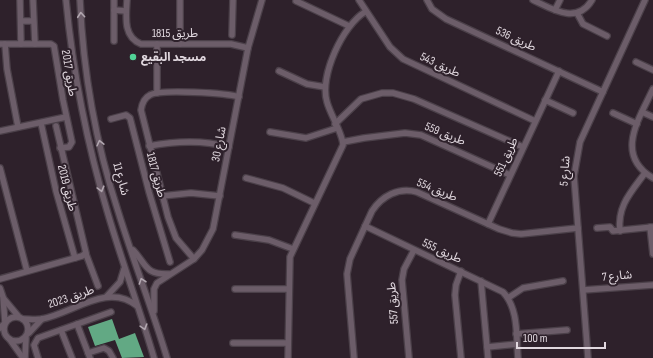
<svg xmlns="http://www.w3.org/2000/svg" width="653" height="358" viewBox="0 0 653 358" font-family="'Sofia Sans Condensed','Noto Sans Arabic',sans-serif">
<rect width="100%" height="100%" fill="#2e212b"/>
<polygon fill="#62a984" points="112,319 119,339 135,333 144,357 122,358 115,340 95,346 88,327"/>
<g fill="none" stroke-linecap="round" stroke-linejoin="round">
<defs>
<g id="minor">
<polyline points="20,0 21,44"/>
<polyline points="33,0 35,44"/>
<path d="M66,0c7,73 21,144 42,214 14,48 32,96 46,144"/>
<path d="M80,0c3,70 16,144 38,211 15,49 34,97 49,147"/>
<polyline points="114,0 114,41"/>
<path d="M127,0c-1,17 -4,37 14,44h90l17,4"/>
<polyline points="180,0 180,44"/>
<polyline points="359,0 390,47 403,59 535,121"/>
<polyline points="427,0 432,9 446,19 603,92"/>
<path d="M533,0c19,9 44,25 59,0"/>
<polyline points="296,1 349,26"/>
<polyline points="114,10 126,11"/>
<polyline points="555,10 560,0"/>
<polyline points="577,13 583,24 607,36"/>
<polyline points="21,21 33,21"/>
<polyline points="232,35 233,0"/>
<polyline points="0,44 51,44 54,46 63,100 72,142 69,147 60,148"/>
<polyline points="5,44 7,69 18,127"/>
<polyline points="636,62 653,70"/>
<polyline points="279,71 307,84 325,87"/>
<path d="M653,89c-14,30 -39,66 0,89"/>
<polyline points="157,93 157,44"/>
<polyline points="545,100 573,113"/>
<polyline points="642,112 653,117"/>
<polyline points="613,113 637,124"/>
<polyline points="111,119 126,115 130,118 149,192 170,262"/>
<polyline points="41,123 56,191 75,258"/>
<polyline points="335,124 361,99 382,93 393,93 414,99 523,147"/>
<polyline points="0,131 66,117"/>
<polyline points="270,132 306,138 337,128"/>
<polyline points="343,142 364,138 405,133 421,135 510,175"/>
<path d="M149,146c26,-5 55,-6 80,1"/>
<polyline points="0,168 27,271"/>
<polyline points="246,178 283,188 314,203"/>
<polyline points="162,196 191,193 220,196"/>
<polyline points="488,224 559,71"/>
<path d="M365,226l138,66c16,17 13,44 15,66"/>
<polyline points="650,227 653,254"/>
<polyline points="597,228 610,227 613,231 653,227"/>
<path d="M620,231c-3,-25 11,-39 25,-58"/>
<polyline points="235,235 269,240 293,249"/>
<path d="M133,250c14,15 12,25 36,24"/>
<polyline points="86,254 98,286"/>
<path d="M194,259l-18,-21 -8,-21 -27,-107c1,-7 3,-12 9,-15 10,-6 77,-2 89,2"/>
<polyline points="0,279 82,256 86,253 56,126"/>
<polyline points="481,281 488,358"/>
<polyline points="0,288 3,297 5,323 0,328"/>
<polyline points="235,289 288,289"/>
<polyline points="583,290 653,285"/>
<polyline points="107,296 120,282 124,269"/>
<polyline points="508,298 523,288 563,281"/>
<polyline points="4,299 19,317"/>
<polyline points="154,311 154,289 157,283 194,259 202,250 213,229 248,48 262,0"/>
<circle cx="16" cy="329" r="12"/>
<path d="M23,319c6,0 13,1 19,0 31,-6 66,-37 95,-13"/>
<polyline points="77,324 90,358"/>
<polyline points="61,330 72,358"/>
<polyline points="29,333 42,319"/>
<polyline points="516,334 567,330"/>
<polyline points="10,340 23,358"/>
<polyline points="233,343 288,343"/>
<polyline points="487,347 517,344"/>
<polyline points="88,353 104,348 109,351 113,358"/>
<polyline points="25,358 26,338"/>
<polyline points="38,358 34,345 38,338 111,312"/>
<path d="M288,358l2,-101 53,-112c0,-11 -13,-31 -16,-43 -8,-26 16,-77 38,-90"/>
<path d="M354,358l-7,-84 3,-15 22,-48c10,-15 26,-24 45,-19l82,37 13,4 9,1 57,-6"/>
<polyline points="409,358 402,280 404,269 414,250"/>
<polyline points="461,358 455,295 456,285 461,271"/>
<polyline points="588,358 574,176 580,142 645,0"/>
</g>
</defs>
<use href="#minor" stroke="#4b4049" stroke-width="8"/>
<use href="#minor" stroke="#6c5d69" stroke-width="5.5"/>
</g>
<defs><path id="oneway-chevron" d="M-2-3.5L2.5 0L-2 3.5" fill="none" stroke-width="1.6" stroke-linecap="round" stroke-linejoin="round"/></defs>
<g stroke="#b2a7b0">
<use href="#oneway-chevron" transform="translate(81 15) rotate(-95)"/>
<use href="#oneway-chevron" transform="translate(100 143) rotate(-103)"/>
<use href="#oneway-chevron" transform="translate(101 189) rotate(75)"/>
<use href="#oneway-chevron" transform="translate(142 281) rotate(-109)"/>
<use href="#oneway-chevron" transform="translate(144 327) rotate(73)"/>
</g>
<circle fill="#51d397" stroke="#2e212b" stroke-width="1.5" cx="133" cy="57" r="4"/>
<g text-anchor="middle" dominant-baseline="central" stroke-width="4" stroke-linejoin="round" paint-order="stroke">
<g font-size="12" fill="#e1d8df" stroke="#2e212b">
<text x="175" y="33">طريق 1815</text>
<text transform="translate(516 39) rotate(25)">طريق 536</text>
<text transform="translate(440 65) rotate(25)">طريق 543</text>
<text transform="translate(69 73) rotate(81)">طريق 2017</text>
<text transform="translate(445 134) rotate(22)">طريق 559</text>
<text transform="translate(219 144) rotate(-79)">شارع 30</text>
<text transform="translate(506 157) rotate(-65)">طريق 551</text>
<text transform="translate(565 171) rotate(-86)">شارع 5</text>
<text transform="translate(156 175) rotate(75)">طريق 1817</text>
<text transform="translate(121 179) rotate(75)">شارع 11</text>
<text transform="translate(67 188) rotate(76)">طريق 2019</text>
<text transform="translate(437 190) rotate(22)">طريق 554</text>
<text transform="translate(442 251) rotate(25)">طريق 555</text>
<text transform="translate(617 276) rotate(-5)">شارع 7</text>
<text transform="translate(71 297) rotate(-19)">طريق 2023</text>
<text transform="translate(393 303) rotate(-94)">طريق 557</text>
</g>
<g font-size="12" font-weight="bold" fill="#e1d8df" stroke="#2e212b" text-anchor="start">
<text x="141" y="57">مسجد البقيع</text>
</g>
</g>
<path d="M517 342v6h88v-6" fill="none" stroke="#e1d8df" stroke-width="2"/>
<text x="523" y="342" font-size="12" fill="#e1d8df" stroke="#2e212b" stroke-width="3" paint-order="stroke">100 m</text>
</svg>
